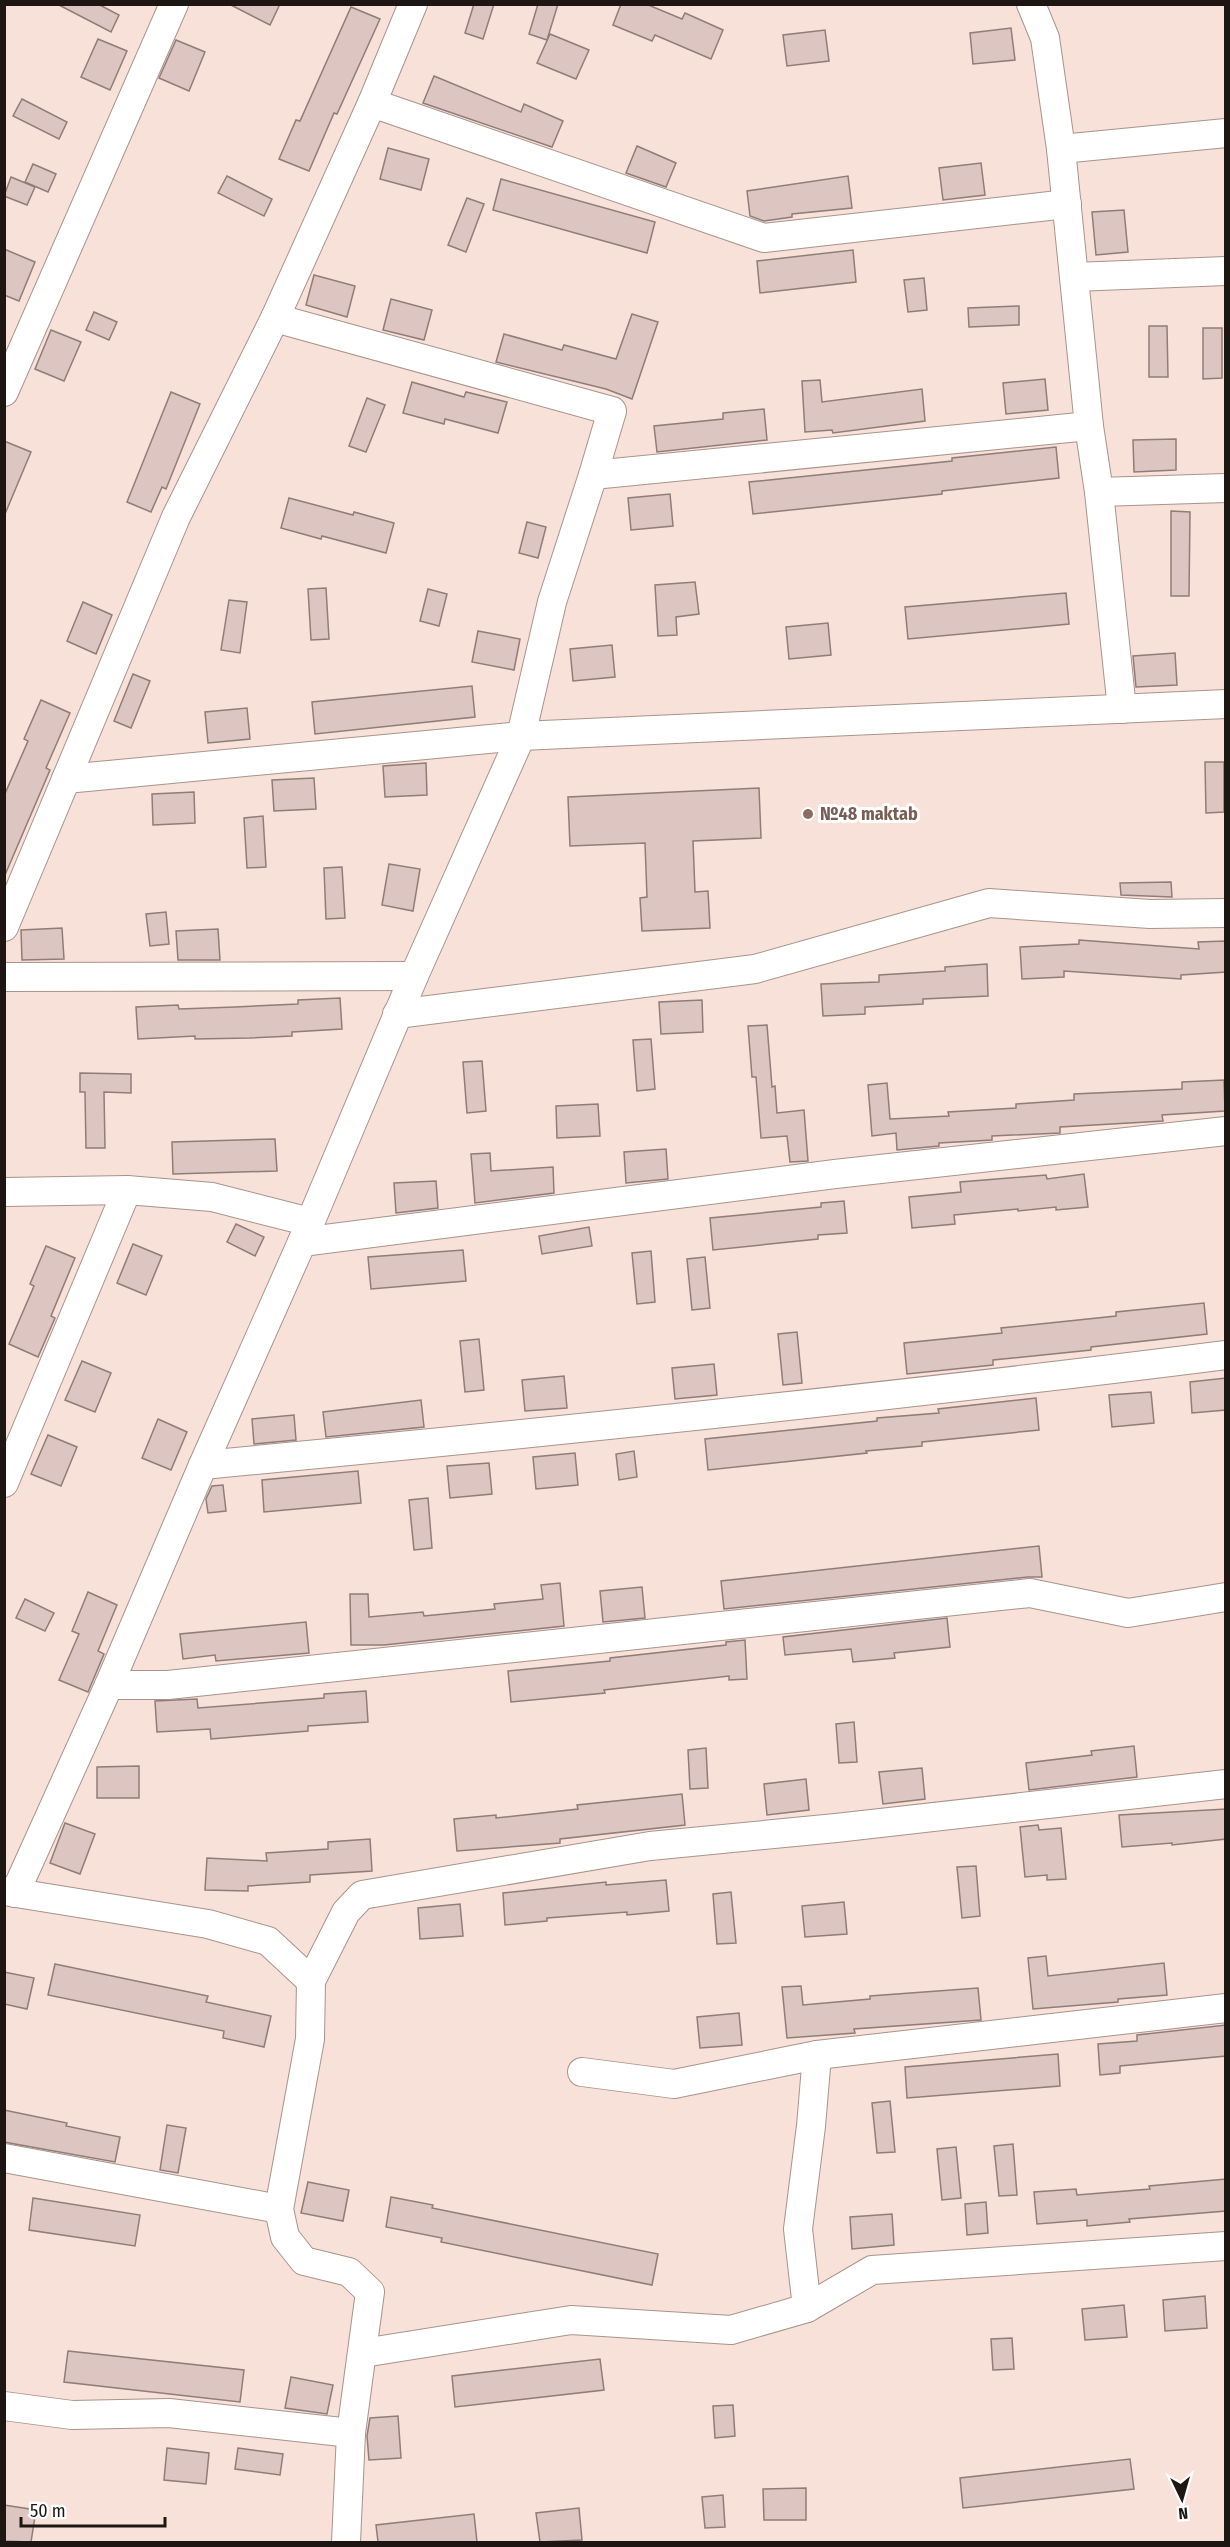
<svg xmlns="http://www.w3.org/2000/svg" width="1230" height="2547" viewBox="0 0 1230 2547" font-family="'Fira Sans Condensed',sans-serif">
<rect width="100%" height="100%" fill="#f7e1d9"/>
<g fill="#ddc6c1" stroke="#917c77" stroke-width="1.5">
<polygon points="57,4 98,4 119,15 111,32"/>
<polygon points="229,4 280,4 270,25"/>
<polygon points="474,4 494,4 483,39 465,33"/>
<polygon points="538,4 558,4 547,40 529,34"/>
<polygon points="621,4 646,4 682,19 685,13 723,30 711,59 655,35 652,41 613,25"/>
<polygon points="351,7 380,19 337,114 334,113 309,171 279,159 296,120 300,121"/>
<polygon points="1011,28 1015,60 973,64 970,33"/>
<polygon points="825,30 829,61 787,66 783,35"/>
<polygon points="550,34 589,50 576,79 537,63"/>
<polygon points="98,39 127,51 110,90 81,77"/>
<polygon points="176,40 205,52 189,91 159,78"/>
<polygon points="434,76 521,112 524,104 563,121 552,147 423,103"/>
<polygon points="22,99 67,122 59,139 13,116"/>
<polygon points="637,146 676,163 666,187 626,173"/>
<polygon points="388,148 429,159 421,190 380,179"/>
<polygon points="981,163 985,195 943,200 939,168"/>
<polygon points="33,164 56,174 48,192 25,182"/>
<polygon points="227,176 272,199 264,216 218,193"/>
<polygon points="848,176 852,208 792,214 792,217 764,221 750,216 747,191"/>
<polygon points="11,177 35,187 27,205 4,196"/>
<polygon points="501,179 655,222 647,253 493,210"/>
<polygon points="467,198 484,204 466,252 448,245"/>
<polygon points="1124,210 1128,252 1096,255 1092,212"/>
<polygon points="4,249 35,262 19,301 4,295"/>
<polygon points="853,250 856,282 760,293 757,261"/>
<polygon points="314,275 355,286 347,317 306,305"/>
<polygon points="924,278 927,310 908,312 904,280"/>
<polygon points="391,299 432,310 424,340 383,330"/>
<polygon points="1019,306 1019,325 969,327 968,308"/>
<polygon points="94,312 117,322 109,340 86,330"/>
<polygon points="632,314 658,322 632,399 606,389 496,362 504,334 562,350 564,345 616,359"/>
<polygon points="1149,326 1167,326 1168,377 1149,377"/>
<polygon points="1203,328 1222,328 1222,378 1203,379"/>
<polygon points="51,330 81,342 64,381 35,369"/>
<polygon points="1045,379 1048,410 1006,414 1003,383"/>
<polygon points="820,380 822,402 922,389 925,421 833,433 832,430 805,432 802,381"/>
<polygon points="412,382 464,397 466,392 507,402 498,433 445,419 444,424 403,413"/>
<polygon points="171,392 200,404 166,489 162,487 151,512 127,502"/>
<polygon points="367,398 385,405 366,452 349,446"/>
<polygon points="764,409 767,440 657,452 654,426 723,419 723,413"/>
<polygon points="1176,439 1176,470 1134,472 1133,440"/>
<polygon points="4,441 31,452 5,514 4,514"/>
<polygon points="1056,447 1059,478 942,491 942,494 753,514 749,482 952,461 952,458"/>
<polygon points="670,494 673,526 631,530 628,498"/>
<polygon points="289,498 353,515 354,512 394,523 386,553 322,536 321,539 281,528"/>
<polygon points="1171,511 1190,512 1189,596 1171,596"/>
<polygon points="527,522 546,527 538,558 519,553"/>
<polygon points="695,582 699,614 676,617 677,635 658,636 655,585"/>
<polygon points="326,588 329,639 311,640 308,589"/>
<polygon points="428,589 447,594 439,626 420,621"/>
<polygon points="1066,593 1069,624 908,639 905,607"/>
<polygon points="229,600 247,602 240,653 221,650"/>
<polygon points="83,602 112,615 96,654 67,641"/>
<polygon points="828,623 831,655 789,659 786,627"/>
<polygon points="478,631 520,639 514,670 472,662"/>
<polygon points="612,645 615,677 573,681 570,649"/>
<polygon points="1175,653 1177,685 1136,687 1133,656"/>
<polygon points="133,674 150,681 131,728 114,721"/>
<polygon points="472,686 475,717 315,734 312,702"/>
<polygon points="41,700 70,713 46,768 50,770 5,875 4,796 28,741 24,739"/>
<polygon points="247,708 250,739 208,743 205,712"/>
<polygon points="1205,762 1224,762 1224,812 1206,813"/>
<polygon points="426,763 427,795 385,797 383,766"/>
<polygon points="314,778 316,809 274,811 272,780"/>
<polygon points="759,788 761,838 693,841 695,892 708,891 710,928 642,931 640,898 647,897 645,843 570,846 568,797"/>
<polygon points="194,792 195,823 153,825 152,794"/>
<polygon points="263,816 266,867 247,868 244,818"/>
<polygon points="389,864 420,869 413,911 382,905"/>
<polygon points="342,867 345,918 326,919 324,868"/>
<polygon points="1171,882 1172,897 1121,895 1120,883"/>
<polygon points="166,912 169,944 150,946 146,914"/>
<polygon points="62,928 64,959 22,960 21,930"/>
<polygon points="218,929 220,960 178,960 176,931"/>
<polygon points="1079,940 1199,949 1198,942 1226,941 1226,972 1181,975 1181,979 1064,971 1064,977 1022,979 1020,947 1079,944"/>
<polygon points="987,964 988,996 923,999 923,1004 865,1007 865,1014 823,1016 821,984 879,982 879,975 945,971 945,967"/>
<polygon points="340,998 342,1029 292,1032 292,1036 250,1038 195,1039 195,1036 138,1039 136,1007 178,1005 179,1009 235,1007 298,1004 298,1000"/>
<polygon points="702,1000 703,1032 661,1034 659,1002"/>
<polygon points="767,1025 772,1087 775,1086 777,1113 804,1110 808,1161 790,1162 787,1136 761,1138 756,1077 752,1077 748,1026"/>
<polygon points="651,1039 655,1089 637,1091 633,1040"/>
<polygon points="482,1061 486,1111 467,1113 463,1062"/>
<polygon points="80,1073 131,1074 131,1093 104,1092 105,1148 86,1148 85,1092 80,1092"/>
<polygon points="1224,1080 1225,1111 1162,1115 1163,1121 1060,1127 1060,1133 992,1136 992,1140 939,1143 939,1146 897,1150 896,1133 872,1136 868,1085 887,1083 890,1119 949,1116 948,1112 1016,1108 1016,1104 1074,1100 1074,1094 1182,1089 1182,1082"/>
<polygon points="598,1104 600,1136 557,1138 556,1106"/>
<polygon points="275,1139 277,1171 173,1174 172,1142"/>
<polygon points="666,1149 668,1179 626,1183 624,1152"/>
<polygon points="490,1153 491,1171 553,1167 554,1193 475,1203 471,1154"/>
<polygon points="1084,1174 1088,1207 1056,1210 1056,1207 1018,1211 1018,1209 954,1215 955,1224 912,1228 909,1197 961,1192 960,1182 1046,1175 1047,1179"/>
<polygon points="436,1181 438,1208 396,1213 394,1183"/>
<polygon points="844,1201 847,1233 818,1235 818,1239 713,1250 710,1218 821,1207 821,1203"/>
<polygon points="236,1224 264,1237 255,1256 227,1242"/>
<polygon points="589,1227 592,1246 542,1254 539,1236"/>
<polygon points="133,1244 162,1256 146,1295 117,1283"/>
<polygon points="46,1246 75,1258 51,1316 55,1318 38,1357 9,1344 34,1286 30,1284"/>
<polygon points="463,1250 466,1281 371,1289 368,1257"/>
<polygon points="651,1251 655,1302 637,1304 632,1253"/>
<polygon points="705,1257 710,1308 692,1310 687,1259"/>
<polygon points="1204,1303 1207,1334 1091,1347 1091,1350 993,1360 993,1365 907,1374 904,1343 1002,1333 1001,1328 1116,1316 1116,1312"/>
<polygon points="797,1332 802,1383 783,1385 778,1334"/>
<polygon points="479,1339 484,1390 465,1392 460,1341"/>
<polygon points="82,1361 111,1373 95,1412 65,1400"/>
<polygon points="714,1364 717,1395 675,1399 672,1368"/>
<polygon points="564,1376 567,1408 525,1411 522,1380"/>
<polygon points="1226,1378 1226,1410 1192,1413 1190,1382"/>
<polygon points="1151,1392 1154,1423 1112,1427 1109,1395"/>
<polygon points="1036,1398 1039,1430 922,1442 922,1446 866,1451 867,1453 708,1470 705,1439 877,1421 877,1418 939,1413 938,1409"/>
<polygon points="421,1400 424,1427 326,1437 323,1412"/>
<polygon points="294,1415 296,1440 254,1444 252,1419"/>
<polygon points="158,1419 187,1432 171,1470 142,1458"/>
<polygon points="48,1435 77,1447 61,1486 31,1474"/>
<polygon points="634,1451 637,1477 619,1480 616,1454"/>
<polygon points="575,1453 578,1485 536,1489 533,1457"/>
<polygon points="489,1463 492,1494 450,1498 447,1466"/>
<polygon points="358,1471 361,1503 264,1512 262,1480"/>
<polygon points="223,1485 226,1511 208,1513 206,1499 212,1486"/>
<polygon points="428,1498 432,1548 414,1550 409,1500"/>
<polygon points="1039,1546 1042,1577 1028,1577 724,1609 721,1581"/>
<polygon points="560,1583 564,1626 384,1645 351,1645 350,1594 368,1594 369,1617 423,1612 424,1616 495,1609 494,1604 543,1599 541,1585"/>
<polygon points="642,1587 645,1618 603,1622 600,1591"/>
<polygon points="88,1592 117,1605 98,1651 104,1654 88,1692 59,1680 79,1634 72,1631"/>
<polygon points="25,1599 54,1613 45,1631 16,1618"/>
<polygon points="947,1618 950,1647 894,1653 895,1658 853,1662 851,1649 785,1655 783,1637"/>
<polygon points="306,1622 309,1653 216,1661 215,1655 183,1659 180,1634"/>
<polygon points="745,1640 747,1679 729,1680 729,1676 604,1690 605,1693 511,1702 508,1671 610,1661 610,1658 726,1645 726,1642"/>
<polygon points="366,1691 368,1722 308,1726 308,1731 211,1739 210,1729 157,1732 155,1701 197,1699 198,1708 324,1698 324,1694"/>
<polygon points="854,1722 857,1762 839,1763 836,1724"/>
<polygon points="1134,1746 1137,1777 1029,1790 1026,1763 1092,1755 1091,1751"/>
<polygon points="706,1748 708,1788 690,1789 688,1750"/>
<polygon points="139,1766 139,1798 97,1798 97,1767"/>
<polygon points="922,1768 925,1799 883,1804 879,1772"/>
<polygon points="806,1779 809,1810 767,1815 764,1784"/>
<polygon points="682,1794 685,1825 560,1839 560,1843 457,1851 454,1819 496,1815 496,1818 578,1809 577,1805"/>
<polygon points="1226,1809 1226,1839 1172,1845 1172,1843 1122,1847 1119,1815"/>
<polygon points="65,1823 95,1834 80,1874 50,1863"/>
<polygon points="1038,1825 1039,1830 1061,1828 1066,1879 1047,1880 1047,1875 1025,1877 1020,1827"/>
<polygon points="370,1839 372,1871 310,1875 310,1882 248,1886 248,1891 205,1890 207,1858 267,1861 266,1853 328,1849 328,1842"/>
<polygon points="976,1866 980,1916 962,1918 957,1867"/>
<polygon points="666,1880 669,1911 627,1915 627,1912 547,1918 547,1921 505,1925 503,1893 606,1882 606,1885"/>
<polygon points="731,1892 736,1943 717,1944 713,1894"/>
<polygon points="844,1902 847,1934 805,1937 802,1906"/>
<polygon points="460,1904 463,1936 420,1939 418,1908"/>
<polygon points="1046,1956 1048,1976 1164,1963 1167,1995 1118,1999 1118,2002 1033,2009 1028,1958"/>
<polygon points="55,1964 208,1996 206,2002 271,2016 264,2047 223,2038 224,2031 48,1995"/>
<polygon points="4,1972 34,1978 27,2009 4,2004"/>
<polygon points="801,1986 803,2005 870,1999 870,1996 978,1988 981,2020 854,2029 855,2033 787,2038 782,1987"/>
<polygon points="739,2013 742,2045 700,2048 697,2017"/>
<polygon points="1226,2025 1226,2056 1120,2066 1120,2073 1100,2075 1098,2044 1137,2041 1137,2035"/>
<polygon points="1058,2054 1060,2086 907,2098 905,2067"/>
<polygon points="890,2101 895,2152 877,2153 872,2103"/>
<polygon points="4,2110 67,2123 66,2126 120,2137 115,2162 4,2142"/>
<polygon points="167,2125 186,2128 178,2173 160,2170"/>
<polygon points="1013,2144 1017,2195 999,2196 994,2146"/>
<polygon points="956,2147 961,2198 942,2200 937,2149"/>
<polygon points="1226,2179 1226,2211 1129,2219 1130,2222 1087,2226 1087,2220 1037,2224 1034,2192 1076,2189 1077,2195 1150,2189 1149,2186"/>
<polygon points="308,2182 349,2190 343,2221 301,2213"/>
<polygon points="391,2197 433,2205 432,2208 658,2254 652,2285 441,2242 442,2238 386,2227"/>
<polygon points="33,2198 140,2215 135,2246 29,2230"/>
<polygon points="986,2202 988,2233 967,2235 965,2204"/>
<polygon points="892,2214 894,2245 852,2249 850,2217"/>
<polygon points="1205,2296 1207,2328 1165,2331 1163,2300"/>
<polygon points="1124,2305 1127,2337 1085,2340 1082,2309"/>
<polygon points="1012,2338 1014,2369 993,2370 991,2339"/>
<polygon points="68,2351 244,2370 240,2402 64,2382"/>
<polygon points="600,2359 604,2390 455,2407 452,2376"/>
<polygon points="291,2377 333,2385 327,2414 285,2408"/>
<polygon points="733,2405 735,2436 715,2438 713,2406"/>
<polygon points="398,2416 401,2458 369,2460 367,2436 370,2418"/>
<polygon points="167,2448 209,2453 206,2484 164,2480"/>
<polygon points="238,2448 283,2454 280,2475 235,2469"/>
<polygon points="1130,2459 1134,2489 963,2508 960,2478"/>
<polygon points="806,2488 806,2520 764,2520 763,2489"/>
<polygon points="723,2495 725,2527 705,2528 702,2497"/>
<polygon points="4,2505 36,2510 31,2542 4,2541"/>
<polygon points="579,2508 582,2540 540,2542 536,2513"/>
<polygon points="474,2514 477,2542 378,2542 376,2525"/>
</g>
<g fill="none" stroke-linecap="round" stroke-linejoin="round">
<defs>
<g id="minor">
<polyline points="1031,4 1045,38 1061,149 1089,426 1099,492 1122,709"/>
<polyline points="372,103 764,238 1067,204"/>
<polyline points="1061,149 1226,133"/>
<polyline points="1074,277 1226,271"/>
<polyline points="4,392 174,4"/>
<polyline points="593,475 1089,426"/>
<polyline points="1099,492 1226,488"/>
<polyline points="66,779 521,736 1226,704"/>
<polyline points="4,927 176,517 275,318 372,103 413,4"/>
<polyline points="4,977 414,976"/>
<polyline points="397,1014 755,969 989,903 1150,914 1226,913"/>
<polyline points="4,1192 127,1190 212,1197 310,1222"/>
<polyline points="302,1242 835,1174 1226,1131"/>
<path d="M203,1465c341,-32 682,-67 1023,-110"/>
<polyline points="4,1483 127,1190"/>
<polyline points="109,1685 168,1685 1030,1593 1128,1613 1226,1597"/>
<polyline points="4,1891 208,1924 268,1941 311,1981"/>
<polyline points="15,1893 109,1685 203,1465 302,1242 414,976 521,736 552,602 593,475 612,411 275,318"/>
<polyline points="582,2072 674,2084 817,2055 1226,2008"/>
<polyline points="4,2158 279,2209"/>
<polyline points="807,2308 798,2229 811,2126 817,2055"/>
<polyline points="363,2353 571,2320 731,2330 807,2308 872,2270 1226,2246"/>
<polyline points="4,2406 72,2415 169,2413 351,2433"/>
<polyline points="346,2542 351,2433 370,2292 349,2272 304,2261 285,2237 279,2209 310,2039 311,1981 346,1912 362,1895 650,1846 836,1828 1226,1784"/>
</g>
</defs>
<use href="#minor" stroke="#a8948c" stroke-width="30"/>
<use href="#minor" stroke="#fff" stroke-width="28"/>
</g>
<circle fill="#8d6e63" stroke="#fff" stroke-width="2" cx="808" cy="814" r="6"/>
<g text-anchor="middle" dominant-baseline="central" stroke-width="6" stroke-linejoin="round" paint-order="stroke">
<g font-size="18" font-weight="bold" fill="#785e54" stroke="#fff" text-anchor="start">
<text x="820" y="814">№48 maktab</text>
</g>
</g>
<rect width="1230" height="2547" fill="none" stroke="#1d1613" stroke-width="12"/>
<g transform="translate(1182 2499) rotate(175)" stroke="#ffffff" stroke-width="4.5" paint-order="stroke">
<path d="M0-4.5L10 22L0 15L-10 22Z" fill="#1d1613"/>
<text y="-9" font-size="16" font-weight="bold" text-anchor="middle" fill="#1d1613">N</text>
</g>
<path d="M21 2517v9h144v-9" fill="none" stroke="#1d1613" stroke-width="3"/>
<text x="30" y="2517" font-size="18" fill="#1d1613" stroke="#ffffff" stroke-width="4.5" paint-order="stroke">50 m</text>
</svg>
